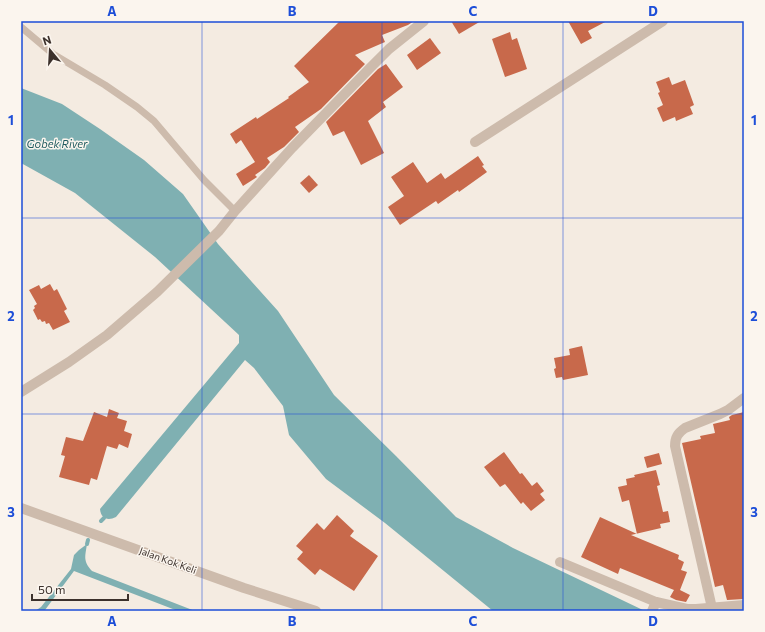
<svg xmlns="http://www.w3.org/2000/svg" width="765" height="632" viewBox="0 0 765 632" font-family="Commissioner,sans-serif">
<rect width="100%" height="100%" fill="#f4ebe1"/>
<g fill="#7fb0b2">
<path d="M21,88l41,16 38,25 44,31 39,34 35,50 60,67 56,84 62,61 60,61 57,31 132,63h-152l-108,-88 -59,-44 -37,-44 -6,-29 -29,-38 -9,-8 -129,157c-8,4 -15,2 -16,-8l139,-166v-8l-84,-78 -80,-64 -54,-30z"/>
<path d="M87,544c-2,13 -4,17 5,27l103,40h-17l-104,-40 -29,39 -10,1 6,-4 30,-38 3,-14 5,-5z"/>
</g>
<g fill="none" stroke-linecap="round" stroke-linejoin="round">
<g stroke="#7fb0b2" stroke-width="4">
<polyline points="101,521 104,518"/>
<polyline points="87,544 88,540"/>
</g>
</g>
<g fill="#c8694b">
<polygon points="340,21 414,21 408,25 382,35 385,42 355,55 365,64 321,109 295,127 299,132 284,147 267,158 270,162 265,168 255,175 257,177 243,186 236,174 255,162 241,140 236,144 230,134 256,117 257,119 289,98 288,97 309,82 294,66"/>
<polygon points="451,21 481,21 459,34"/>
<polygon points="568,21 607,21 588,31 592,38 581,44"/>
<polygon points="510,32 512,40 517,38 527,69 505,77 492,39"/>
<polygon points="430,38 441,53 417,70 407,55"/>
<polygon points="386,64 403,87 383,102 386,107 368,121 384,153 361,165 344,131 333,136 326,122 378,69"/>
<polygon points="669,77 672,85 685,80 694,105 690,107 693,114 676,121 675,117 663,122 657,108 663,105 658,93 660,92 656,82"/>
<polygon points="478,156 484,165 482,166 487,172 459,192 458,190 438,204 436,201 400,225 388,207 404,196 391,177 413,162 427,183 441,173 445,179"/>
<polygon points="309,175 318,185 309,193 300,183"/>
<polygon points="50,284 54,291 57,289 67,309 64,311 70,322 53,330 49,323 46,324 45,321 42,322 40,319 38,320 33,310 35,308 34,306 37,304 29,290 39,285 41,289"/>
<polygon points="582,346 588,375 563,380 562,377 556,378 554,369 556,368 554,358 570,355 569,349"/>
<polygon points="109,409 119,413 117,418 127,421 124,431 132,434 128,448 119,444 117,449 107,446 97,480 91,478 89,485 59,477 65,456 61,455 66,437 83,441 94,412 107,417"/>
<polygon points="744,412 744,599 727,600 723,585 715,587 682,443 701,439 700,436 715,433 713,424 730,420 729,417 732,415"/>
<polygon points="504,452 520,474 522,473 532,486 537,482 544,491 540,494 545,500 531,511 523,502 521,504 505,484 500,487 484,467"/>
<polygon points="659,453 662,464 647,468 644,457"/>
<polygon points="656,470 660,485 657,486 663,512 668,511 670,522 660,524 661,528 631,535 679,555 678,559 684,562 681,570 687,572 680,590 690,595 686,602 676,600 670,597 674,590 620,568 618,574 581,557 600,517 637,534 629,500 622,502 618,487 627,485 626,479 635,477 634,475"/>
<polygon points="337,515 354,531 350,536 378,556 354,591 320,569 315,575 297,559 303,552 296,546 317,523 324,530"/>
</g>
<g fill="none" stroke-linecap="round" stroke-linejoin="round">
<polyline stroke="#cdbbac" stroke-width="7" points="21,27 53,54 105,85 137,107 154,121 204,180 235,211"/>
<g stroke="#cdbbac" stroke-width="10">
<polyline points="475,142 663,21"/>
<polyline points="21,392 69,362 107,335 157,292 219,231 235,211 292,148 370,68 389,49 424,21"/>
<polyline points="560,562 656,602"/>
<path d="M712,608l-37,-162c0,-9 3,-13 10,-18l35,-14 8,-4 16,-12"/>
<polyline points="652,611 656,602 687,609 696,609 744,605"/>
</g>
<polyline stroke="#cdbbac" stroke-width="10" points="21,508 244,588 316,611"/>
</g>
<path fill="none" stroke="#1d4ed8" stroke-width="1" stroke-opacity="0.55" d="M202,21v590M382,21v590M563,21v590M21,218h723M21,414h723"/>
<g text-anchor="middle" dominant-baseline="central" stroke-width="3" stroke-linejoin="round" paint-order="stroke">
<g font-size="10" fill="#3b302b" stroke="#fbf5ee">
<text transform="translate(168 560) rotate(20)">Jalan Kok Keli</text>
</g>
<g font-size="11" font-style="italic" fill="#1f5a5e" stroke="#fbf5ee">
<text x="57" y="143">Gobek River</text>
</g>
</g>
<rect width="765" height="632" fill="none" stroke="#fbf5ee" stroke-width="44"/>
<g transform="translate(50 50) rotate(342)" stroke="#fbf5ee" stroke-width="3" paint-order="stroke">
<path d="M0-3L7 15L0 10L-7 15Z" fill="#3b302b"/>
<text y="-6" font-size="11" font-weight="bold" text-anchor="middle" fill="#3b302b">N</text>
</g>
<path d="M32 594v6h96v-6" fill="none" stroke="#3b302b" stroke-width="2"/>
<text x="38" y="594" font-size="12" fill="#3b302b" stroke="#fbf5ee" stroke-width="3" paint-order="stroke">50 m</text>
<rect x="22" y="22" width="721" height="588" fill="none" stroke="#1d4ed8" stroke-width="1.5"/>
<g font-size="13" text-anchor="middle" font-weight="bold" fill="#1d4ed8">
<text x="112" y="16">A</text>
<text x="292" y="16">B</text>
<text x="473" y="16">C</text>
<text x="653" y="16">D</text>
<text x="11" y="125">1</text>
<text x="754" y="125">1</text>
<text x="11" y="321">2</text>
<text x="754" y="321">2</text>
<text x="11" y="517">3</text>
<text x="754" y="517">3</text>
<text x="112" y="626">A</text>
<text x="292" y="626">B</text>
<text x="473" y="626">C</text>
<text x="653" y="626">D</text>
</g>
</svg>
